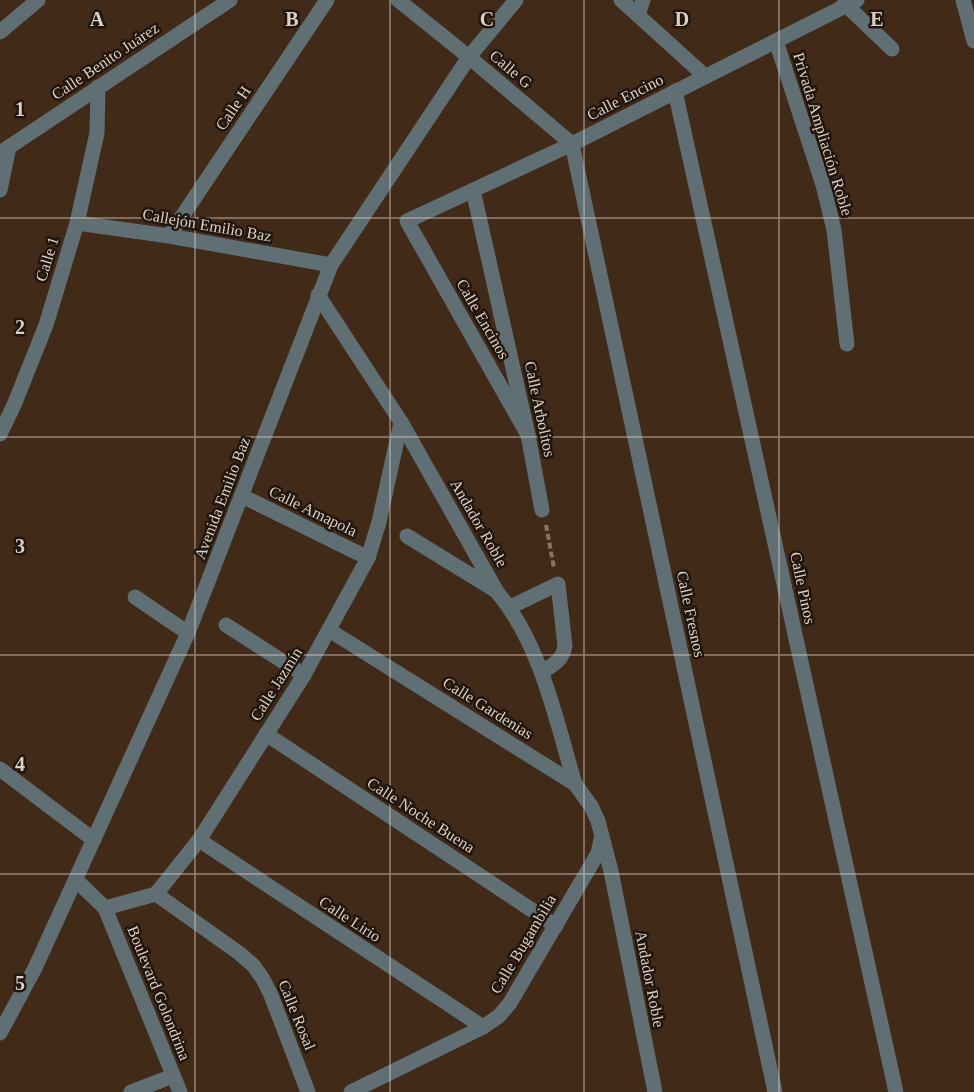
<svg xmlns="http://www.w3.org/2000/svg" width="974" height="1092" viewBox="0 0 974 1092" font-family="Georgia,serif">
<rect width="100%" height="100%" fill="#412a18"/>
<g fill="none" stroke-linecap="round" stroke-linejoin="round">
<polyline stroke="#887465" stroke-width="4" stroke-dasharray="6 3" stroke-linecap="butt" points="546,525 554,568"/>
<g stroke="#5f6f73" stroke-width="15">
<polyline points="398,0 469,57 572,144 775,1092"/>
<polyline points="621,0 705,76"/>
<polyline points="845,0 846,5 892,49"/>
<polyline points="963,0 974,41"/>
<polyline points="638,15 643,0"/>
<polyline points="0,32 38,0"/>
<polyline points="776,41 823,185 834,230 847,344"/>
<polyline points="675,91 896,1092"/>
<polyline points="0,153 230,0"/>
<polyline points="0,190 9,147"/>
<polyline points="473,190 528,435 542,510"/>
<polyline points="77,223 169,236 331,265"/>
<polyline points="169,236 327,0"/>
<path d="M318,295l83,127 96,170c44,52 59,128 78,192"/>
<polyline points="0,434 14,405 46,325 77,223 97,133 98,87"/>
<polyline points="528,435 407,221 572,144 857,0"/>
<polyline points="242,496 368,558"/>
<polyline points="407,536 495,590"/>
<polyline points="135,597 188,633"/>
<path d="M510,607l48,-23 7,62c-2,14 -12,19 -23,26"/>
<polyline points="226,625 304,675"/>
<polyline points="329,630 575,784 591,806 598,821 611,871 655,1092"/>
<polyline points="266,734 556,926"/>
<polyline points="0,769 94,840"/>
<polyline points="199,840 483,1027"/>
<polyline points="77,881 105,908 180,1092"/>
<polyline points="156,894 239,953 253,965 263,979 271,995 308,1092"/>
<polyline points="105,908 156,894 199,840 304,675 368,558 379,522 401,422"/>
<polyline points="0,1033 35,968 188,633 331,265 469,57 516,0"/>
<polyline points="131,1092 173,1076"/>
<polyline points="351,1092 483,1027 499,1016 510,1003 591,865 598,853 601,839"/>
</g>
</g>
<path fill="none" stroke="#decfc4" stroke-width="1.5" stroke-opacity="0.55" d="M195,0v1092M390,0v1092M584,0v1092M779,0v1092M0,218h974M0,437h974M0,655h974M0,874h974"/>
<g text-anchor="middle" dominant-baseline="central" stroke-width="5" stroke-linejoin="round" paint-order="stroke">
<g font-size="16" fill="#decfc4" stroke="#20160e">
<text transform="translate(105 61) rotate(-34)">Calle Benito Juárez</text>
<text transform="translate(511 69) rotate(40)">Calle G</text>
<text transform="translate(625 97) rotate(-27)">Calle Encino</text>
<text transform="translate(233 108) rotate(-56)">Calle H</text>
<text transform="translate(823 134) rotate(73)">Privada Ampliación Roble</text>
<text transform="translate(207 225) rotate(10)">Callejón Emilio Baz</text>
<text transform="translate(47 259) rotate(-73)">Calle 1</text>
<text transform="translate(483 319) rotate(60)">Calle Encinos</text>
<text transform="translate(540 409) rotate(78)">Calle Arbolitos</text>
<text transform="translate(222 498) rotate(-69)">Avenida Emilio Baz</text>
<text transform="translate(313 511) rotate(26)">Calle Amapola</text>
<text transform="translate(479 523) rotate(60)">Andador Roble</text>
<text transform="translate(803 588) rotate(78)">Calle Pinos</text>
<text transform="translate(691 614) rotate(78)">Calle Fresnos</text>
<text transform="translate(276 684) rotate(-58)">Calle Jazmín</text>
<text transform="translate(488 708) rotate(32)">Calle Gardenias</text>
<text transform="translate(421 815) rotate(33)">Calle Noche Buena</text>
<text transform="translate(350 919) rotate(33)">Calle Lirio</text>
<text transform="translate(523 944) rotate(-59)">Calle Bugambilia</text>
<text transform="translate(650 979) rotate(79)">Andador Roble</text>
<text transform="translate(159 993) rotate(68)">Boulevard Golondrina</text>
<text transform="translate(297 1015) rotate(68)">Calle Rosal</text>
</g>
</g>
<g font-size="20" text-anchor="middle" font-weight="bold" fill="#decfc4" stroke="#20160e" stroke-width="5" stroke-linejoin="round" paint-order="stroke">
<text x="97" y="26">A</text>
<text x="292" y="26">B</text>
<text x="487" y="26">C</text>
<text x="682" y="26">D</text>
<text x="877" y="26">E</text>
<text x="20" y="116">1</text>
<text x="20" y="334">2</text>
<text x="20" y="553">3</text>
<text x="20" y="771">4</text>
<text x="20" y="990">5</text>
</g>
</svg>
